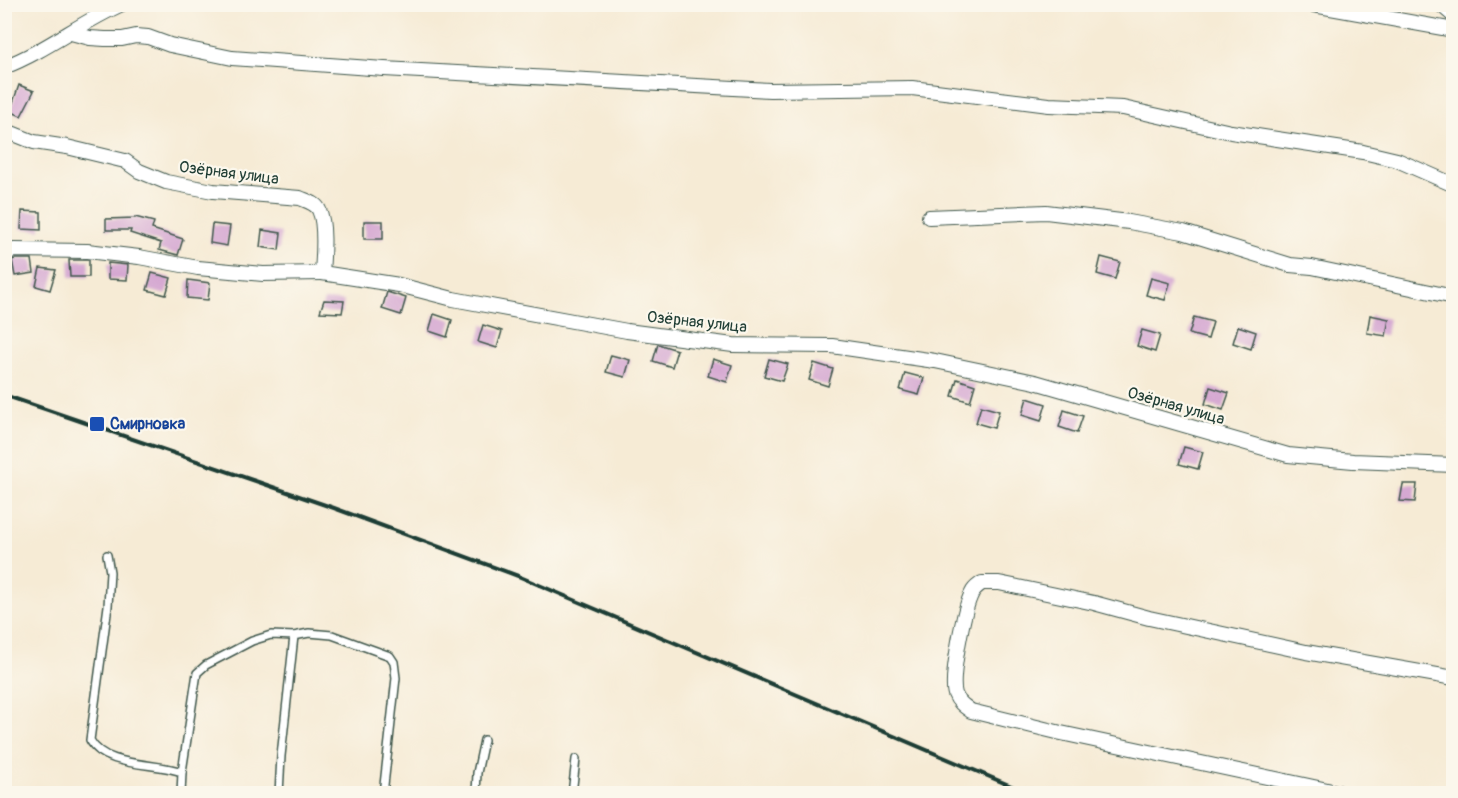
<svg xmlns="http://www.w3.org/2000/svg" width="1458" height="798" viewBox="0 0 1458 798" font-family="Pangolin,sans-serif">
<rect width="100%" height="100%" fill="#fbf7ec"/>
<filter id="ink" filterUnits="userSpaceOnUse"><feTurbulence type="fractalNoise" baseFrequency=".0167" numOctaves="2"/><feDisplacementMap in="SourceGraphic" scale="12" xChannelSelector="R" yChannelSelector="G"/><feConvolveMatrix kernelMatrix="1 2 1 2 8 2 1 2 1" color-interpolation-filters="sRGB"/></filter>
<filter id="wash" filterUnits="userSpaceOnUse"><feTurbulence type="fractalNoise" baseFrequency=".008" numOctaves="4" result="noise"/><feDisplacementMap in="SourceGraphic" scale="24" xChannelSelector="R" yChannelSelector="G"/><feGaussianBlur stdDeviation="1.35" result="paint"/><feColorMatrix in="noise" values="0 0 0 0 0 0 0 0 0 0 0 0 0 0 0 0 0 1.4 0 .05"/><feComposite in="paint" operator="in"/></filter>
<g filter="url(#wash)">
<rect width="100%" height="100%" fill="#f6ebd5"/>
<g id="blocks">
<g fill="#d5a8d2">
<polygon points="19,85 34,91 21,116 10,111"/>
<polygon points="22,211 41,212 41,230 21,229"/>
<polygon points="135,217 154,222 152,229 183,239 178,255 159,250 161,243 130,233 131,230 106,230 106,219 135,218"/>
<rect x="364" y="221" width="19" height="18"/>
<polygon points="212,224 230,226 227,246 210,243"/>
<polygon points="262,230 281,233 279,250 260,247"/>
<polygon points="1101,257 1120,262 1115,279 1097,274"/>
<polygon points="15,259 32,259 34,273 15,276 12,260"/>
<polygon points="69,260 89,260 89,277 70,277"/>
<polygon points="108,263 128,265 127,280 108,279"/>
<polygon points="40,268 56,270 50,290 36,286"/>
<polygon points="152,273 171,278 166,295 147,290"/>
<polygon points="1151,278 1170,283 1165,300 1146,295"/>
<polygon points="188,280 210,283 208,300 187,298"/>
<polygon points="387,292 406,298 401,315 382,309"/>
<polygon points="324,300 344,301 342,313 320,312"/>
<polygon points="434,314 452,320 447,337 429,331"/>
<polygon points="1370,315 1389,319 1386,336 1367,333"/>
<polygon points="1194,317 1213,322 1208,339 1189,334"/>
<polygon points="483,325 502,331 497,348 478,342"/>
<polygon points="1238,326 1256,332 1251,349 1233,343"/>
<polygon points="1142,330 1160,335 1155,352 1137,346"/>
<polygon points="658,344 677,350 672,367 653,361"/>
<polygon points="611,355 630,360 625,377 606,372"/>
<polygon points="713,359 732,365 727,382 708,376"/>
<polygon points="769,359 788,364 782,381 764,376"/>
<polygon points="814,363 833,369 828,386 809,380"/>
<polygon points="905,373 924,378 919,395 900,390"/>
<polygon points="957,379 975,385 970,402 952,396"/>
<polygon points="1210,387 1229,393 1223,410 1205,404"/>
<polygon points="1027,398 1046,404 1041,421 1022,415"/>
<polygon points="981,406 999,411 994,428 976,423"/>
<polygon points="1064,410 1083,416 1077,433 1059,427"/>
<polygon points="1184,447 1203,452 1198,469 1179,464"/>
<polygon points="1403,484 1417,484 1415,502 1400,501"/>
</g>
</g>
</g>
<g filter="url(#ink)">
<use href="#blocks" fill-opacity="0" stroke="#3f574c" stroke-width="1.5"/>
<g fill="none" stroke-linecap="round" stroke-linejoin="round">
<defs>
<g id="lane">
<path d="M107,555l3,17 -2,34 -18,134c15,28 64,22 92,32"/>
<polyline points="181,794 182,772 197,673 206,665 252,641 271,635 294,636 309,633 332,635 390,656 394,662 396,678 383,794"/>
<polyline points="279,794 281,756 294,636"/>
<polyline points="476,794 477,773 484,740"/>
<polyline points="572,794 576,759"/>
</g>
<g id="street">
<polyline points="1308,4 1454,30"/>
<polyline points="1440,4 1454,16"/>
<polyline points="71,33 90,38 105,39 122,39 136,36 148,37 170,45 232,58 384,69 770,90 912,88 1049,105 1123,108 1231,132 1363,152 1397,160 1454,185"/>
<path d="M4,67c42,-16 77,-45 118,-63"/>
<path d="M4,130l30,12 33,5 58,14 14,10 27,11 47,9 87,7c7,3 16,5 19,12 7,14 4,48 3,63l77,12 54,14 174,32 106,14 99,1 103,15 100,21 253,73 65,6 101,4"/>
<polyline points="929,217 1046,212 1129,222 1183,232 1290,265 1312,267 1454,297"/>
<polyline points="4,253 14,250 87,251 139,257 198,268 263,274 322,273"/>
<path d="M1346,794l-285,-61 -90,-22c-7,-5 -13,-9 -16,-17 -5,-15 9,-87 17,-101 2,-5 6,-7 10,-10h17l95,20 55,15 157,34 148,26"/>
</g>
</defs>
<use href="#lane" stroke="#3f574c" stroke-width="10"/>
<use href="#street" stroke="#3f574c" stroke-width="16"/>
<use href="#lane" stroke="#fff" stroke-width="7"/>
<use href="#street" stroke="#fff" stroke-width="14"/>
<polyline stroke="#1f3d34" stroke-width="4" points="4,395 334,508 518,576 1030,794"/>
</g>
</g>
<rect fill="#1a4fb4" stroke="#fbf7ec" stroke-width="2" x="89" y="416" width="16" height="16" rx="3"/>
<g text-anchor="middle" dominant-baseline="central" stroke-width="4.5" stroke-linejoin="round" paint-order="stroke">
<g font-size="16" fill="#1f3d34" stroke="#fbf7ec">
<text transform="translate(229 173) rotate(7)">Озёрная улица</text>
<text transform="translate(697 322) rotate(6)">Озёрная улица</text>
<text transform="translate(1176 406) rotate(16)">Озёрная улица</text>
</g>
<g font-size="16" font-weight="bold" fill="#164399" stroke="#fbf7ec" text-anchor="start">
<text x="110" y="424">Смирновка</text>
</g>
</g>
<rect width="1458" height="798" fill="none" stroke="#fbf7ec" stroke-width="24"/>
</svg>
